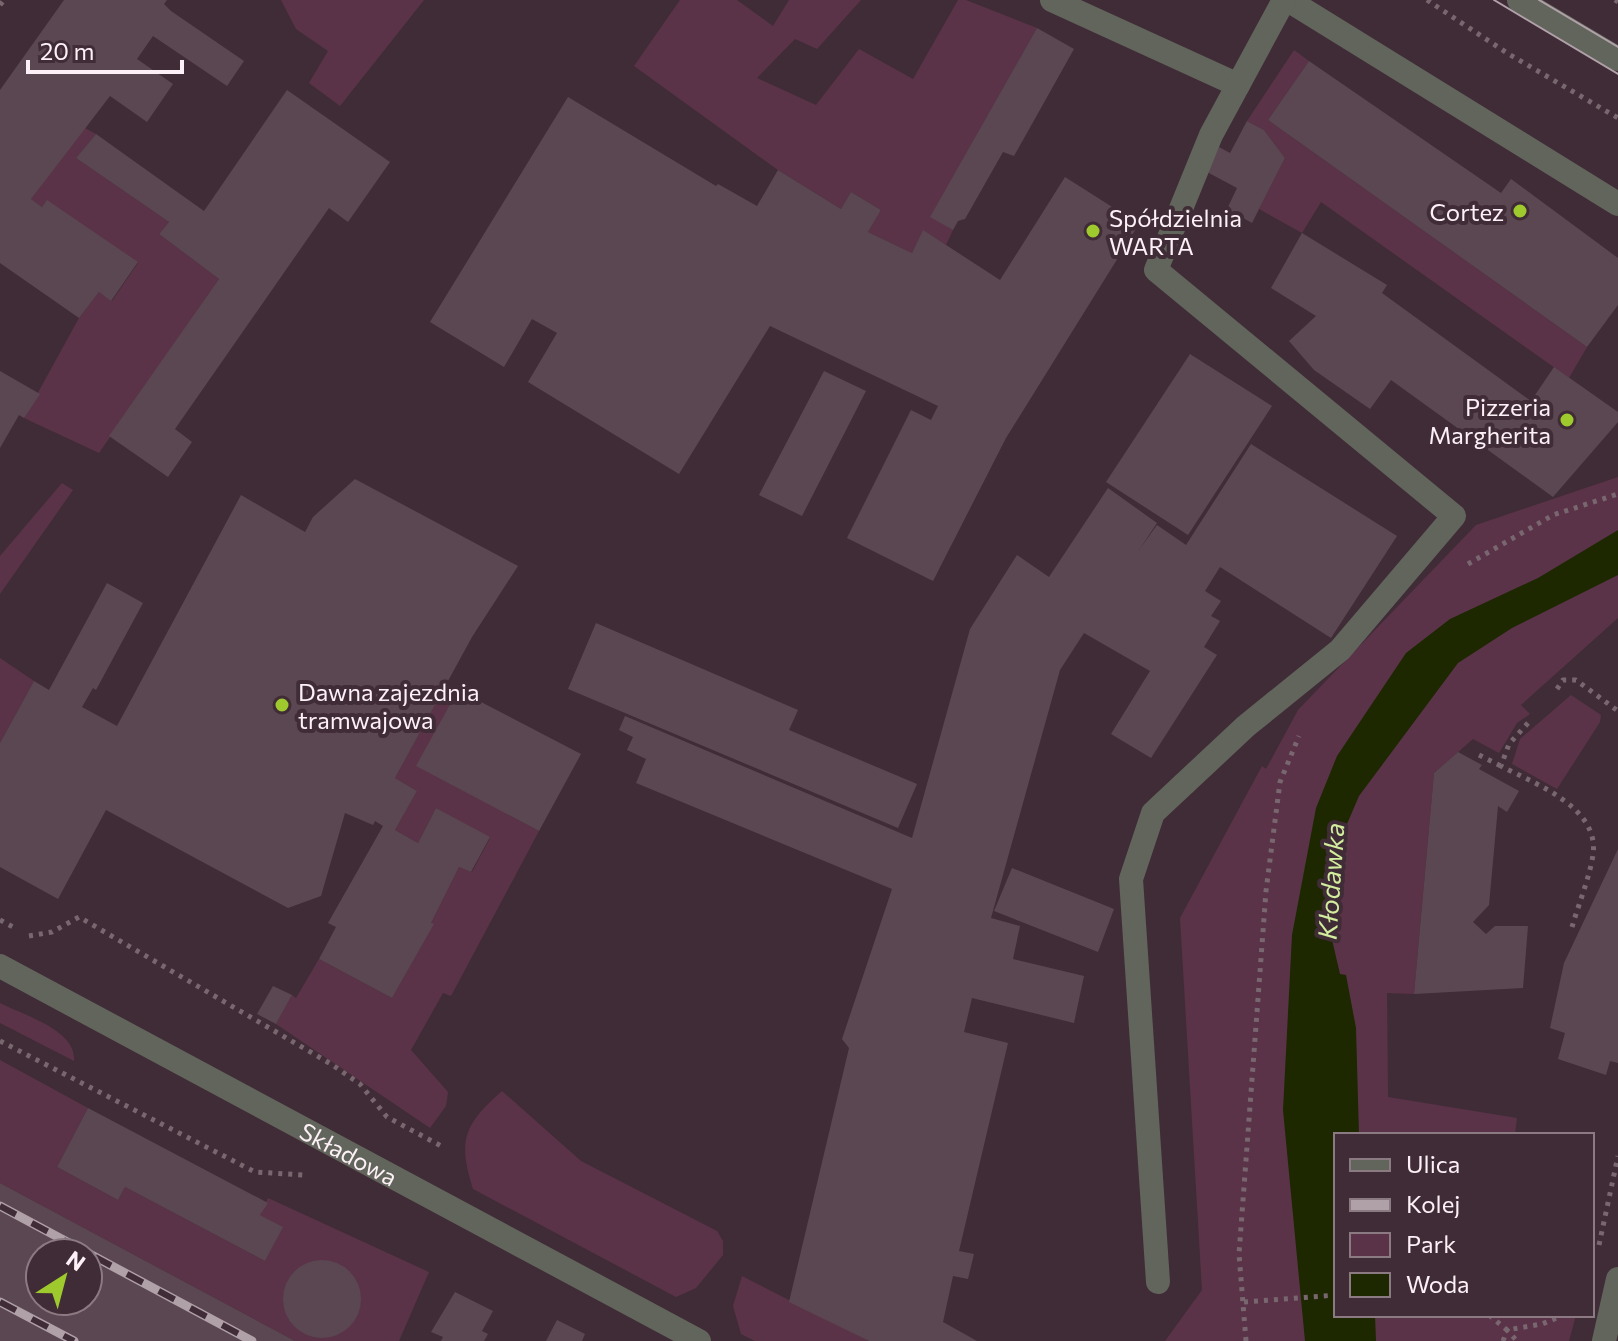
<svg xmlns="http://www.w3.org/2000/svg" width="1618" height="1341" viewBox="0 0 1618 1341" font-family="Commissioner,sans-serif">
<rect width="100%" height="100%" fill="#402c36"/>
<g fill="#5a3348">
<polygon points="281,0 424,0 340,106 309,83 328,51 296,29"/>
<polygon points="680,0 737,0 773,26 789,0 861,0 817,49 795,39 757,78 816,105 859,49 913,79 958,0 966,0 1037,28 931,216 953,230 946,245 923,231 912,253 868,232 881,210 851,192 841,209 778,170 634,66"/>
<polygon points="1294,50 1309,61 1268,120 1587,347 1569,378 1321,202 1302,233 1259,209 1285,158 1264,130 1247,121"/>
<polygon points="83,127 96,134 76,158 169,222 159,234 219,279 99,453 24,418 79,318 99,292 112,301 138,263 47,201 42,207 31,199"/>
<polygon points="1618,477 1618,618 1521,705 1530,714 1517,723 1499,753 1473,739 1434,773 1414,994 1387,993 1388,1097 1517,1118 1515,1135 1336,1135 1336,1315 1576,1315 1569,1341 1165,1341 1202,1290 1180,918 1262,766 1266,769 1298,710 1476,525"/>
<polygon points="62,483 73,490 0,594 0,556"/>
<polygon points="0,658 34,681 0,743"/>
<polygon points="446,684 458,690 417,766 539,831 451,996 443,993 411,1050 448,1092 446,1106 430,1128 276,1024 292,995 296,998 319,959 392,998 433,925 431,923 459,867 472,872 490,838 436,808 418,843 395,830 417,791 395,778"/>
<polygon points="1571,695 1601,715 1600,722 1557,789 1512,764 1520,739"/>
<path d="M0,1003c23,12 77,27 74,58l-74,-38z"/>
<polygon points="0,1060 88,1108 57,1167 118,1200 125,1187 265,1261 282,1227 260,1215 268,1198 429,1272 399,1341 295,1341 0,1183"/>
<path d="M502,1091l79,70 136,70 6,10v14l-27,33 -20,9 -203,-108c-16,-50 -8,-65 29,-98z"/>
<polygon points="742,1276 869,1341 755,1341 741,1334 733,1306"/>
</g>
<polygon fill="#1d2801" points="1618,530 1618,575 1512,628 1458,663 1359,796 1341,838 1330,931 1340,974 1346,975 1356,1028 1359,1135 1336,1135 1336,1315 1375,1315 1376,1341 1305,1341 1283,1110 1292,935 1316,808 1337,756 1406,653 1450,619 1538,578"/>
<g fill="#5b4751" fill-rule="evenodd">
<polygon points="64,0 167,0 164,4 171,11 244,61 227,86 153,36 137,59 173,84 147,122 110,96 31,199 42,207 47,200 138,262 111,301 99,292 79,318 0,263 0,90"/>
<polygon points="1037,28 1074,49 1014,156 1003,152 965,219 958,221 953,230 930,217"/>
<polygon points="1309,61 1501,193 1511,179 1618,258 1618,305 1587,347 1268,120"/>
<polygon points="287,90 390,162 348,222 329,208 175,429 192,442 168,477 109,436 219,279 159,234 169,222 76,158 96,134 204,211"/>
<polygon points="568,97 716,186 718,184 757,206 778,170 841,209 851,192 881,210 868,232 912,253 923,230 1000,280 1065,177 1139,224 1006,438 933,581 847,538 911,410 931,420 938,406 770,326 679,474 528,382 557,333 532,319 504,367 430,322"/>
<polygon points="1247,121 1264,130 1285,158 1252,223 1227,209 1237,188 1207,172 1219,147 1230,153"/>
<polygon points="1302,233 1387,285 1382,293 1531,401 1554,367 1618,412 1618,422 1553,497 1391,380 1370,409 1314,370 1289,341 1316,316 1271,288"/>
<polygon points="1190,354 1272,406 1188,535 1106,482"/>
<polygon points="0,371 40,394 24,418 19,415 0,448"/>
<polygon points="824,371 866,391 802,516 759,495"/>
<polygon points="1251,444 1397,536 1331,638 1220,567 1205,591 1221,601 1211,616 1220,621 1204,647 1217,655 1151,758 1111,734 1150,671 1084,633 1060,670 991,918 1020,926 1013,959 1084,976 1074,1023 972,998 964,1032 1008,1043 959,1251 974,1254 968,1279 953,1276 943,1322 977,1341 869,1341 789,1302 849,1048 842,1039 892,889 636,783 646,759 627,750 633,737 619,730 625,716 912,838 970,629 1017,555 1049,577 1108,488 1157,523 1139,550 1157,525 1186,545"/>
<polygon points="355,479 518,566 472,637 395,778 417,791 395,830 418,843 436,808 490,837 471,872 459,867 431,923 434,924 392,998 319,959 336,927 328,923 383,826 375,821 373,825 345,813 321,896 288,908 106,810 58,899 0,867 0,743 34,681 49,690 107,583 143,603 96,690 93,688 82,707 117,726 241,495 305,532 313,517"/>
<polygon points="596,623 798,710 789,730 917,784 898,828 568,689"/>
<polygon points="458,690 581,754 539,831 416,766"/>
<polygon points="1458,752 1482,765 1479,769 1519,791 1507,812 1498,806 1489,905 1473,922 1486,934 1495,926 1528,926 1523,988 1414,994 1434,773"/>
<polygon points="1618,849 1618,1063 1610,1061 1606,1075 1558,1059 1565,1033 1550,1028 1564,963"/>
<polygon points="1012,868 1114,909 1098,952 994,911"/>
<polygon points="273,986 292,995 276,1024 257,1014"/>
<polygon points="88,1108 268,1203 260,1215 283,1227 265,1261 125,1187 118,1200 57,1167"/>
<path d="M0,1183l295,158h-295zM40,1253h48v48h-48z"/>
<circle cx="322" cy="1299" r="39"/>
<polygon points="455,1292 493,1311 482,1331 488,1334 484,1341 441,1341 443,1337 431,1332"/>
<polygon points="557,1320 585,1334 582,1341 546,1341"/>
</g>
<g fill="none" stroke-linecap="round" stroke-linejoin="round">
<g stroke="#796770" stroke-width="5" stroke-dasharray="4 6" stroke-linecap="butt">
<polyline points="1427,0 1507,53 1618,118"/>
<polyline points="1615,0 1618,2"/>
<polyline points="0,5 4,0"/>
<polyline points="1468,564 1553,515 1618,494"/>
<polyline points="1557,689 1563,680 1576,680 1618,711"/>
<path d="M1528,723l-19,21 -8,22c34,18 99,41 92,89 -4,24 -14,48 -21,72"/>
<polyline points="1479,755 1501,766"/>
<polyline points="0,920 13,927"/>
<polyline points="29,936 52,932 79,917 331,1064 360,1084 387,1117 443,1147"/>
<polyline points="0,1041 255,1172 303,1175"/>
<polyline points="1599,1245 1618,1156"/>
<polyline points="1244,1302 1336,1295"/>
<polyline points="1489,1315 1507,1330 1542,1324 1564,1315"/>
<polyline points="1246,1341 1239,1254 1266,891 1280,782 1299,736"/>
<polyline points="1503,1341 1507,1330 1517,1341"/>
</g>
<g stroke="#61655c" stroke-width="24">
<polyline points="1052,0 1238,85"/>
<polyline points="1288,0 1618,204"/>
<polyline points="1519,0 1618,59"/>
<path id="s1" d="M0,966l699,375"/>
<polyline points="1158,1282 1131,879 1153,813 1246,726 1340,650 1454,516 1156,270 1211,135 1284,0"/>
<polyline points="1604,1341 1618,1279"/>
</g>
<g stroke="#b0a0a8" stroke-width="2">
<polyline points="1494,0 1618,74"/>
<polyline points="1539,0 1618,47"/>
</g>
<defs>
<g id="rail">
<polyline points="0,1206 252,1341"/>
<polyline points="0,1302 74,1341"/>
</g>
</defs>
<use href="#rail" stroke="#b0a0a8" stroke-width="9"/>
<use href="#rail" stroke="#402c36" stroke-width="6" stroke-dasharray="18" stroke-linecap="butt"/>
</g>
<g fill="#9fca2d" stroke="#402c36" stroke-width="3">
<circle cx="1520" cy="211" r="8"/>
<circle cx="1093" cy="231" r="8"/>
<circle cx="1567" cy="420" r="8"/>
<circle cx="282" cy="705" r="8"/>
</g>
<g text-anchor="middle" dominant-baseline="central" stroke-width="8" stroke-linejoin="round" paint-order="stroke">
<g font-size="24" fill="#fdf0f6" stroke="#402c36" text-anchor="end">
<text x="1504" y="211">Cortez</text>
<text x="1109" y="217" text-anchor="start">Spółdzielnia<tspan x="1109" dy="28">WARTA</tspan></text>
<text x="1551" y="406">Pizzeria<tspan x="1551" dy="28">Margherita</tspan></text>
<text x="298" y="691" text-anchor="start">Dawna zajezdnia<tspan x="298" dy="28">tramwajowa</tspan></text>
</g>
<g font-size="24" fill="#fdf0f6" stroke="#402c36">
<text stroke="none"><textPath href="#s1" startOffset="396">Składowa</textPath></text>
</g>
<g font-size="26" font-style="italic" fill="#d1ed9d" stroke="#402c36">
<text transform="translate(1330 881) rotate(-86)">Kłodawka</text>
</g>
</g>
<rect x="1334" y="1133" width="260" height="184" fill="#402c36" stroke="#8c7a83" stroke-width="2"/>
<rect x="1350" y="1159" width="40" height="12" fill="#61655c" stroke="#8c7a83" stroke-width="2"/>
<text x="1406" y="1173" font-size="24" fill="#fdf0f6">Ulica</text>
<rect x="1350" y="1199" width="40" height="12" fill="#b0a0a8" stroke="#8c7a83" stroke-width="2"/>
<text x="1406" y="1213" font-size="24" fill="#fdf0f6">Kolej</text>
<rect x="1350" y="1233" width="40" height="24" fill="#5a3348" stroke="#8c7a83" stroke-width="2"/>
<text x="1406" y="1253" font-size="24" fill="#fdf0f6">Park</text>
<rect x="1350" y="1273" width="40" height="24" fill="#1d2801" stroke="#8c7a83" stroke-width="2"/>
<text x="1406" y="1293" font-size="24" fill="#fdf0f6">Woda</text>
<g transform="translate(64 1277) rotate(36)"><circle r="38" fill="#402c36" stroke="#8c7a83" stroke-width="2"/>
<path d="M0-6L14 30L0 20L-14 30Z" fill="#9fca2d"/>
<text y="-12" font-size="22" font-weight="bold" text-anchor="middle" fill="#fdf0f6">N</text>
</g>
<path d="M28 60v12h154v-12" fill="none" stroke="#fdf0f6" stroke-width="4"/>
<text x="40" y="60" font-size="24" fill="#fdf0f6" stroke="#402c36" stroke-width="6" paint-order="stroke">20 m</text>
</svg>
